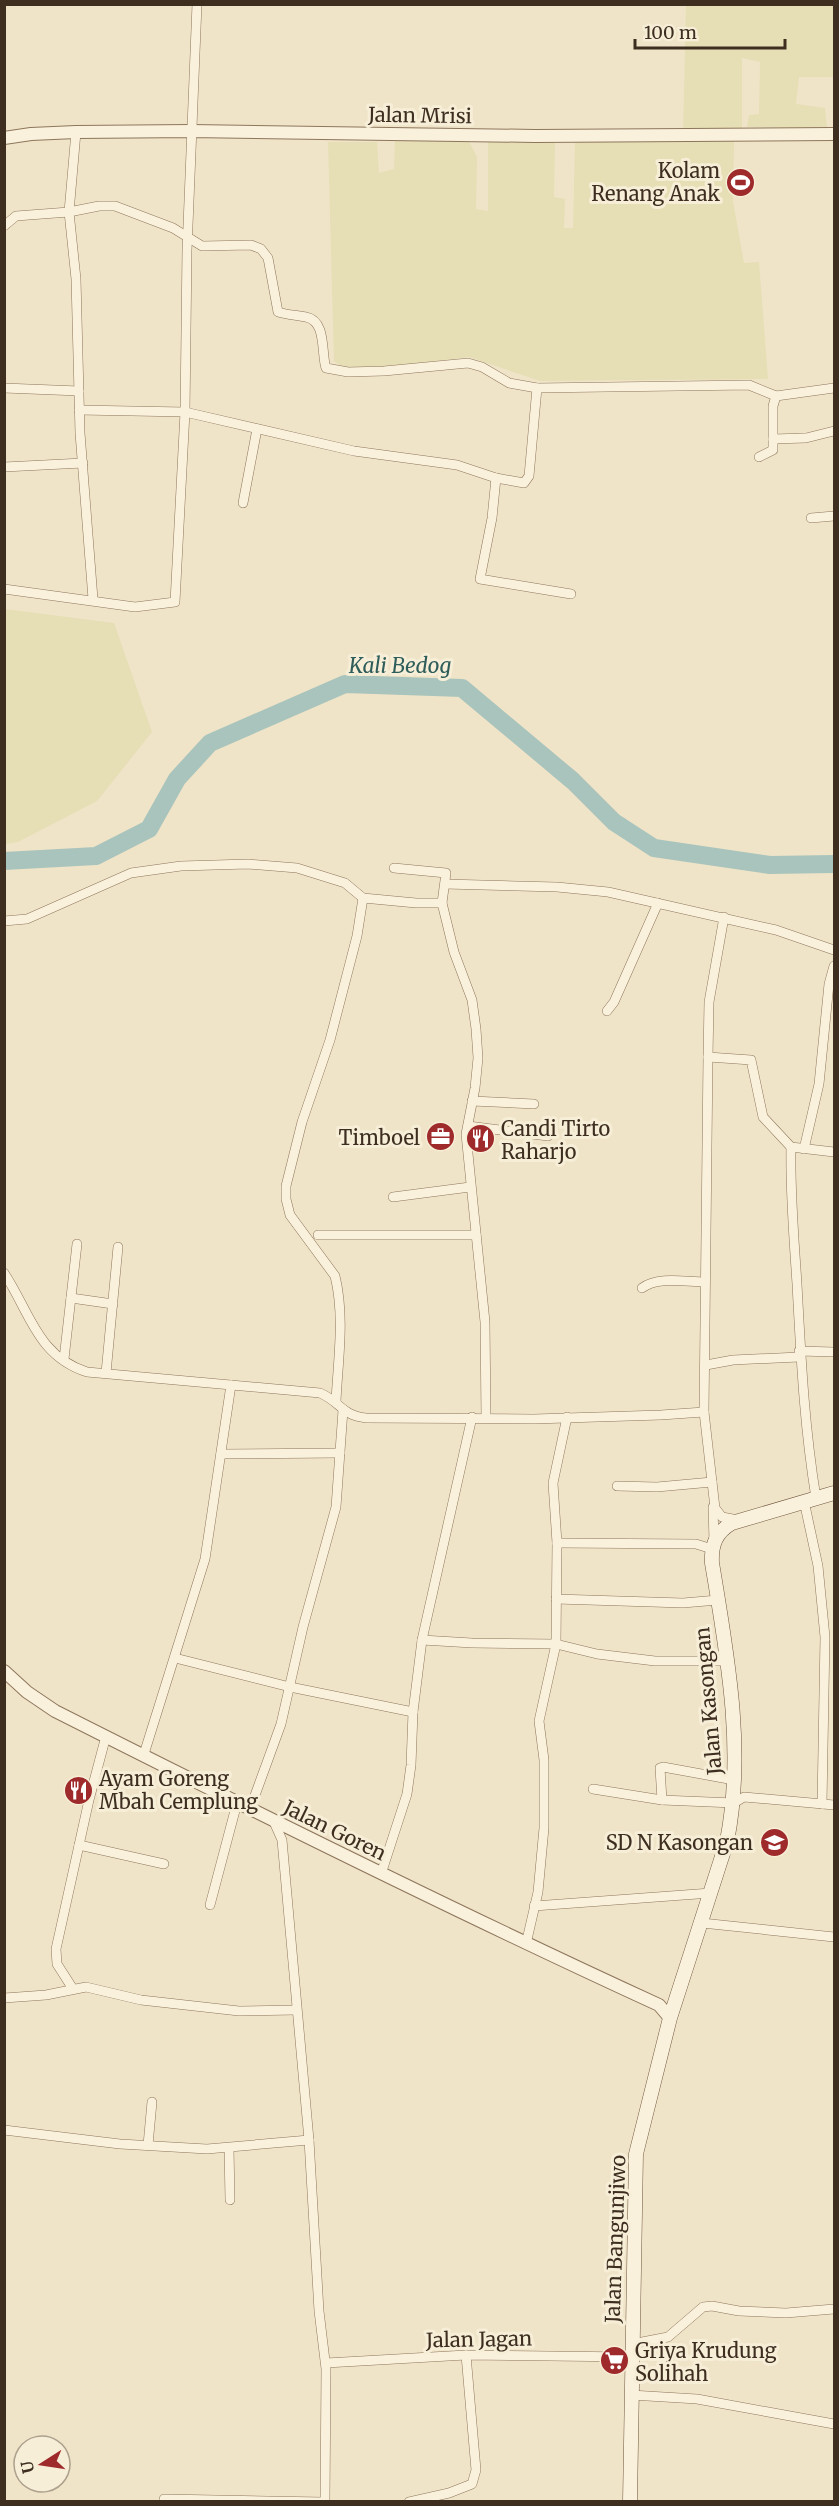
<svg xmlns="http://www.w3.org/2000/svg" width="839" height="2506" viewBox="0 0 839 2506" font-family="Merriweather,serif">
<rect width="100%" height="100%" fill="#f0e4c8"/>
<g fill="#e6deb5">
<polygon points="686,5 834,5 834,77 799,77 796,104 825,108 827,128 747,127 749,115 759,114 760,62 742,58 742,129 683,134"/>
<polygon points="575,139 734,141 733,201 744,263 759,262 768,379 540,381 469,357 348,372 334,361 328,142 377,142 379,173 394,169 395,141 469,141 477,157 476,209 488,211 488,142 555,143 554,197 565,199 564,228 573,228"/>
<polygon points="5,609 114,623 152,732 97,801 18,842 5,844"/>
</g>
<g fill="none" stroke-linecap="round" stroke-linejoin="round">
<polyline stroke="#a9c4bc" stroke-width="18" points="4,861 96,856 149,829 177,779 210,743 345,684 462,688 573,781 614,822 654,848 770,865 834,864"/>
<defs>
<g id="minor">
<polyline points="76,132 69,212 76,279 80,433 93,599"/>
<path d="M4,226l12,-10 53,-4 30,-6h16l58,22 29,18 49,-1 10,4 7,9 10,54c10,3 18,3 28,5 21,4 15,37 20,51l22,4 36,-1 84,-8 14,4 27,16 28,5 212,-3 27,11 58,-8"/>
<polyline points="4,388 79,391"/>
<polyline points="79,410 185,412 354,451 457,465 496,478 524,483 529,476 537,388"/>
<polyline points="773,439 806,438 834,431"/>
<polyline points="759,457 773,450 773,406 776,396"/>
<polyline points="4,467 83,463"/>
<polyline points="496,478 492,518 480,579 571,594"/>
<polyline points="243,503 257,429"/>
<polyline points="811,518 834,516"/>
<polyline points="4,589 135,607 175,602 185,412 187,250 197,4"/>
<polyline points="394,868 446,873 442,903 454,952 472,1000 476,1029 478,1058 475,1088 466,1134 485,1322 486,1418"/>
<polyline points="445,884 557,887 608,892 776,930 834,950"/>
<polyline points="724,917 709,1002 708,1057 704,1412 715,1508 722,1517 738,1520"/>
<polyline points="4,921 27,919 131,873 181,866 248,864 297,868 345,883 363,898 416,903 442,903"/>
<polyline points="607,1011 614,1002 658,903"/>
<polyline points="708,1057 751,1060 763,1117 791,1147 834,1152"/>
<polyline points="472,1101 534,1104"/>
<polyline points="468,1126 548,1136"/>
<path d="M791,1147c-1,46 3,91 6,137 4,74 7,140 19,214"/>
<polyline points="804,1149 819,1084 829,984 834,966"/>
<polyline points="393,1197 470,1187"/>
<polyline points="318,1235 476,1235"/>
<path d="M4,1273c26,39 33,83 83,99l233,21c21,9 21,22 46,25l168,1 127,-4 43,-3"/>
<path d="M642,1288c16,-12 44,-6 63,-6"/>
<polyline points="71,1298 113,1304"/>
<polyline points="799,1351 834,1352"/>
<polyline points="64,1359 77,1244"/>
<polyline points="706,1365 733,1360 799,1357"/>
<polyline points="106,1373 118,1247"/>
<path d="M336,1401c2,-41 9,-84 -1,-125l-45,-61 -4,-16v-13l16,-64 28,-82 27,-104 6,-38"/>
<polyline points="221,1454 340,1453"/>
<polyline points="617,1486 657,1487 712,1482"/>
<polyline points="804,1501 818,1566 825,1637 822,1804"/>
<polyline points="713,1507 714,1541"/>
<polyline points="557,1543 696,1544 712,1549"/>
<polyline points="556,1599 683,1603 718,1600"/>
<polyline points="422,1640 472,1643 556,1644 597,1654 655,1661 728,1661"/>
<polyline points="175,1658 290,1687 413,1712"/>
<polyline points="144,1754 205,1559 231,1385"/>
<polyline points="593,1789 662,1800 734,1803 744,1797 834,1805"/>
<polyline points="662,1800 660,1768 663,1767 734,1780"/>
<polyline points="250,1809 281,1724 303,1627 336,1507 343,1410"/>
<polyline points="274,1822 282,1840 309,2140 319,2311 326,2369 325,2502"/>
<polyline points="79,1845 164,1864"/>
<polyline points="381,1874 407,1794 411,1765 413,1712 422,1640 472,1417"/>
<polyline points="210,1905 237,1803"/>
<polyline points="534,1906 711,1893"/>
<polyline points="702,1923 834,1937"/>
<polyline points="526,1944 538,1892 544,1828 544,1760 539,1721 556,1644 557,1543 553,1483 567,1417"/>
<polyline points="73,1989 57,1964 56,1949 89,1800 106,1736"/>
<polyline points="4,1998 46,1995 86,1987 141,2000 239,2011 296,2010"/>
<polyline points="4,2130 120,2144 207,2149 309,2140"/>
<polyline points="148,2145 152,2102"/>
<polyline points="229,2148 230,2200"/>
<polyline points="632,2344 668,2337 703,2307 712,2306 739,2311 786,2313 834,2309"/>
<polyline points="326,2363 466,2355 632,2357"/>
<polyline points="631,2395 697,2399 834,2424"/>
<polyline points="164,2502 164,2499 323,2502"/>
<polyline points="409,2502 449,2493 472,2484 476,2470 466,2355"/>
</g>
<g id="tertiary">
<polyline points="4,138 31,134 76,132 191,131 535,136 834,134"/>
<path d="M4,1671l23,21 28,19c200,101 401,201 604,294l11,13"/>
</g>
<path id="secondary" d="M630,2502l6,-348 34,-136 57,-177c18,-92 0,-187 -15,-278 -1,-18 4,-31 20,-40l102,-30"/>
</defs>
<use href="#minor" stroke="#8d765c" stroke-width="10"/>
<use href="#tertiary" stroke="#8d765c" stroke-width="14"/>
<use href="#secondary" stroke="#6f573f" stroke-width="15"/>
<use href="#minor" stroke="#faf1dc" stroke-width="9"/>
<use href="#tertiary" stroke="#faf1dc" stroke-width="12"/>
<use href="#secondary" stroke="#faf1dc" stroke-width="14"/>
</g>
<defs>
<symbol id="stadium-disc" viewBox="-11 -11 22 22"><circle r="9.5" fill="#9e2a2b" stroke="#f7eed8"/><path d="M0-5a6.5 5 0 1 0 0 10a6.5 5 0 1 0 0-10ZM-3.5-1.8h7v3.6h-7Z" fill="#fff"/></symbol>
<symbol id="office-disc" viewBox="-11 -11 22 22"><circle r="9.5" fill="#9e2a2b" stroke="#f7eed8"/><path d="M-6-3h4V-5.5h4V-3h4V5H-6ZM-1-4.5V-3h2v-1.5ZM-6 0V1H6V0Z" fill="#fff"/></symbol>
<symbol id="restaurant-disc" viewBox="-11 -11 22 22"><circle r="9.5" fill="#9e2a2b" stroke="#f7eed8"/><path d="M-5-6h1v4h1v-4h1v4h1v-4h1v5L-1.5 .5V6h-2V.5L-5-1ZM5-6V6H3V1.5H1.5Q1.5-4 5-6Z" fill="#fff"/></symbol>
<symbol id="school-disc" viewBox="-11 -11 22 22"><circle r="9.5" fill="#9e2a2b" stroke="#f7eed8"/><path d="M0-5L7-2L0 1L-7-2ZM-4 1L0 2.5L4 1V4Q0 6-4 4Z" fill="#fff"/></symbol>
<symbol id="supermarket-disc" viewBox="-11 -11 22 22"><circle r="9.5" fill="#9e2a2b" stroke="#f7eed8"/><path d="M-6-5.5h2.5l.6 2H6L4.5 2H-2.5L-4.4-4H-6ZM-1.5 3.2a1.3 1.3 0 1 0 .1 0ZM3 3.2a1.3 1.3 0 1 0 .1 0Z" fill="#fff"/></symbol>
</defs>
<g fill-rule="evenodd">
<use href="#stadium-disc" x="724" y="166" width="33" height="33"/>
<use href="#office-disc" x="424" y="1120" width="33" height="33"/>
<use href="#restaurant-disc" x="464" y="1122" width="33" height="33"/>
<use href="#restaurant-disc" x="62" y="1774" width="33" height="33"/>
<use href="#school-disc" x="758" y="1826" width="33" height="33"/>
<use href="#supermarket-disc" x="598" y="2344" width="33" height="33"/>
</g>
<g text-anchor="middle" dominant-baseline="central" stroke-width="6" stroke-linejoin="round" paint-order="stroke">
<g font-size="20" fill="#3d2e20" stroke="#f7eed8">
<text transform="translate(420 115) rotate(1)">Jalan Mrisi</text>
<text transform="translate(708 1701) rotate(-95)">Jalan Kasongan</text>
<text transform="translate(335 1830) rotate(26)">Jalan Goren</text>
<text transform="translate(615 2239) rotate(-88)">Jalan Bangunjiwo</text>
<text transform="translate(479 2339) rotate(-1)">Jalan Jagan</text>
</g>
<g font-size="20" fill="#3d2e20" stroke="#f7eed8" text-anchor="end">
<text x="720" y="170">Kolam<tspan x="720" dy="23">Renang Anak</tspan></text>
<text x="501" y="1128" text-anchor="start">Candi Tirto<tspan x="501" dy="23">Raharjo</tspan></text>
<text x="420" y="1137">Timboel</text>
<text x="99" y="1778" text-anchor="start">Ayam Goreng<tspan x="99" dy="23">Mbah Cemplung</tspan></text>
<text x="753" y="1842">SD N Kasongan</text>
<text x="635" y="2350" text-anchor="start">Griya Krudung<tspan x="635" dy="23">Solihah</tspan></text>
</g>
<g font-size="21" font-style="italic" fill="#2f5d5a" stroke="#f7eed8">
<text x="400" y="665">Kali Bedog</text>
</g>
</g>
<rect width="839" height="2506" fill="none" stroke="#3d2e20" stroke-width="12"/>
<g transform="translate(42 2464) rotate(258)"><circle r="28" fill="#f7eed8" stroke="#ada18e" stroke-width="1.5"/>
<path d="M0-4.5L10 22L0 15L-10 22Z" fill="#9e2a2b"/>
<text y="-9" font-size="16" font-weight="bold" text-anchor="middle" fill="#3d2e20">U</text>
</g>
<path d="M635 39v9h150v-9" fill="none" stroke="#3d2e20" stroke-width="3"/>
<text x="644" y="39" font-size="18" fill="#3d2e20" stroke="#f7eed8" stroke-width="4.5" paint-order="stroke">100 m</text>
</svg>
